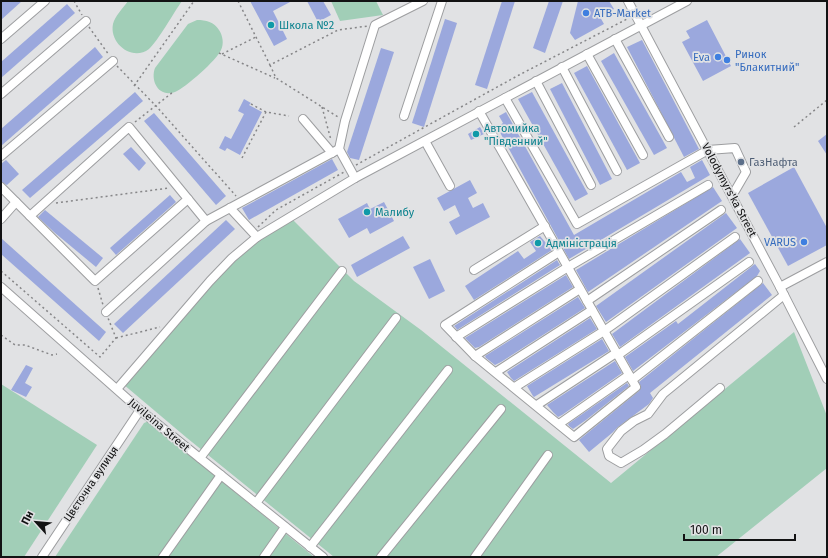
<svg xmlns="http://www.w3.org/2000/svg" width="828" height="558" viewBox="0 0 828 558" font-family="'Fira Sans',sans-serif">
<rect width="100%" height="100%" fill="#e1e2e4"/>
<g fill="#a1ceb7">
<path d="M128,1h54c-8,11 -24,40 -33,48 -17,13 -40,-6 -36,-25 2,-8 10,-16 15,-23z"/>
<polygon points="331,1 376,1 383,15 340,21"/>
<path d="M197,20c9,0 17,2 22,10 4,6 5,14 2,20 -4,10 -36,38 -46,42 -16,6 -25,-11 -20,-24l33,-44z"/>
<polygon points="289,216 354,281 421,330 611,483 794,332 827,416 827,468 716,557 334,557 187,438 123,384 232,258"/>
<polygon points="1,384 97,445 24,557 1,557"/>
<polygon points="149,421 314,557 55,557 144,423"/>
</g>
<g fill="#9ba8dd">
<polygon points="3,1 22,1 1,20 1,3"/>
<polygon points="250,1 292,1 273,11 287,39 274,46"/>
<polygon points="307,1 323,1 331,15 318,22"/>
<polygon points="502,1 515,1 487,89 475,85"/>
<polygon points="549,1 563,1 545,53 533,48"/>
<polygon points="578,1 609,1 614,9 600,17 604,24 575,40 570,33"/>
<polygon points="67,4 75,13 1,78 1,62"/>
<polygon points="445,19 457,23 424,127 412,123"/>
<polygon points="707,20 731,66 703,81 682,42 690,38 686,31"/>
<polygon points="642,40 699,149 684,157 627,47"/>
<polygon points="95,47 103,57 1,146 1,129"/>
<polygon points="381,48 394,52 359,160 350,158 347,152"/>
<polygon points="614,53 667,148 654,155 601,61"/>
<polygon points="587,66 640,163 627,170 574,73"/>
<polygon points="562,83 612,179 600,185 550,89"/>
<polygon points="135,92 143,101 30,198 22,190"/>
<polygon points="532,92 588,194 575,201 518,99"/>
<polygon points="244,99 251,103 249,105 262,112 240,155 227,148 225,151 219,148 225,136 231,139 244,114 238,111"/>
<polygon points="506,112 574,235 681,172 687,182 695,178 690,167 702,160 710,175 569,259 497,127 503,123 499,116"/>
<polygon points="154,113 226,196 216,205 144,121"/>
<polygon points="480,127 484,134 471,140 468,134"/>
<polygon points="827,134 827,155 818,141"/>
<polygon points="131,147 146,163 139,171 123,154"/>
<polygon points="332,159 338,170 249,220 242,208"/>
<polygon points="6,160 19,174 7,185 1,182 1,164"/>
<polygon points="794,167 827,228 827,245 788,266 748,193"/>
<polygon points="470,180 477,193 468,198 473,208 483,203 490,217 456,235 449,222 460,216 455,205 444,211 437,198"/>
<polygon points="713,187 722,201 588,292 576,270"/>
<polygon points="170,195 176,202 116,255 110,248"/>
<polygon points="384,202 394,221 370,234 367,228 349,238 338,219 367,203 370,209"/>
<polygon points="45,210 103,258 96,267 55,233 38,217"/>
<polygon points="726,213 737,228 606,322 596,306"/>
<polygon points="226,220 235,229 123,333 114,324"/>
<polygon points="403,236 410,248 357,277 351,265"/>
<polygon points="540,236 552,250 474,300 465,286 518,251 524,259 536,251 530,242"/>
<polygon points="1,238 106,332 99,341 1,254"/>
<polygon points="740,239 750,253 620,347 612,334"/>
<polygon points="430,259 445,291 429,299 413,267"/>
<polygon points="557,260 560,265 457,330 456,328 454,326"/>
<polygon points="755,264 760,271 757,276 633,371 625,357 676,321 678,324"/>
<polygon points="566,275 573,287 479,347 475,348 465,338"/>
<polygon points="763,283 772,295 650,393 653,398 649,404 618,427 612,433 589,452 579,440 639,391 641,387 639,382"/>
<polygon points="578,297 585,308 501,362 495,365 486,358 485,356"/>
<polygon points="590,318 597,329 514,381 511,378 507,372"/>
<polygon points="602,339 609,351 534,397 533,396 527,386"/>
<polygon points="615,361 622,373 562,415 558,417 553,412 547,405"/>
<polygon points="26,365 33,368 25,383 32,387 26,397 11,390"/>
<polygon points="627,383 629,386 586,420 573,429 569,426 568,424"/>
</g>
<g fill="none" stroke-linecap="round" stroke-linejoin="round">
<defs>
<g id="minor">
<polyline points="628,1 780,287 827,379"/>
<polyline points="1,39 45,1"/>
<polyline points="615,39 669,137"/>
<polyline points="587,54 643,155"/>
<polyline points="562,67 617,171"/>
<polyline points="536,81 591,185"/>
<polyline points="1,94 86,21"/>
<polyline points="505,98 577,224 708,150 735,148 746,172 732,196"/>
<polyline points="479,111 636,387 574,437 475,356 445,325 559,252"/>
<polyline points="404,116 442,1"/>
<polyline points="303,119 332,153"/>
<polyline points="425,141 450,186"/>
<polyline points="1,156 113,61"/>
<polyline points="355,178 339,149 345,121 375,25 423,1"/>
<polyline points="1,187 16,202 1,219"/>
<polyline points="16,202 30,216 129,127 206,221 339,149"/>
<polyline points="230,208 257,237"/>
<polyline points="30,216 95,281 188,199"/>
<polyline points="474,270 545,226"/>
<polyline points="1,287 140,410 323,557"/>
<polyline points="780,287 827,262"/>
<polyline points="587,301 721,210"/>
<polyline points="106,312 206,221"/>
<polyline points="456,337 568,267 708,185"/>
<polyline points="618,355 749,262"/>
<polyline points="475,356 580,289"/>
<polyline points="496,372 592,310"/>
<polyline points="632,380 758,281"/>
<polyline points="515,387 604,331 735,237"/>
<polyline points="720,388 665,434 643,450 621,463 609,456 607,449 621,431 634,421 648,414 663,394 784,295"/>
<polyline points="117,389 210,281 232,258 257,237 355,178 687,1"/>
<polyline points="537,405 616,353"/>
<polyline points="559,424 629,375"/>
<polyline points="200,458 342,271"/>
<polyline points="256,503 396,318"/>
<polyline points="310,547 448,370"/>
<polyline points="42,557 140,410"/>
<polyline points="163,557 221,475"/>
<polyline points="264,557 285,527"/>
<polyline points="381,557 501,409"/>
<polyline points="475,557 548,455"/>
</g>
</defs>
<use href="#minor" stroke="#9d9ea0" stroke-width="10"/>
<g stroke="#868688" stroke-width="1.5" stroke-dasharray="2 3" stroke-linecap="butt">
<polyline points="74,1 82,15"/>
<polyline points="238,1 270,65 338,30 368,26"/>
<polyline points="89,27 109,55"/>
<polyline points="219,53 275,78"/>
<polyline points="222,54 256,37"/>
<polyline points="270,65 276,78 338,117"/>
<polyline points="117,66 156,106 236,196"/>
<polyline points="134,86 194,1"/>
<polyline points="251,104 266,112 289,116"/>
<polyline points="322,107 331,140"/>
<polyline points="135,122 173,92"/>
<polyline points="794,127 827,100"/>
<polyline points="242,158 266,112"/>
<polyline points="356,165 519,75 629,18"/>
<polyline points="56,203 169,188"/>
<polyline points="258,227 276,210 344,172"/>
<polyline points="1,271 100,357 116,338 108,318"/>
<polyline points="98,288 103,305"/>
<polyline points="1,335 15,345 25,345 52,355 57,354"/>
<polyline points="116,338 160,327"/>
</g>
<use href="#minor" stroke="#fff" stroke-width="8"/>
</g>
<g fill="#3f7fe0" stroke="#e1e2e4" stroke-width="1.5">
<circle cx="586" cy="13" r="4"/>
<circle cx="718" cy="57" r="4"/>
<circle cx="727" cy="60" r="4"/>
<circle cx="804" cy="242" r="4"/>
</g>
<g fill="#0f9aa8" stroke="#e1e2e4" stroke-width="1.5">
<circle cx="271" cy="25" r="4"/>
<circle cx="476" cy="134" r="4"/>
<circle cx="367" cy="212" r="4"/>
<circle cx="538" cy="243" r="4"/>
</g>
<circle fill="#5c6f8a" stroke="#e1e2e4" stroke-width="1.5" cx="741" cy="162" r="4"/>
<g text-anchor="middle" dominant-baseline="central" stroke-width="3.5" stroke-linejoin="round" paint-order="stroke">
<g font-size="11" fill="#366cbe" stroke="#e1e2e4" text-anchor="start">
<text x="594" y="13">ATB-Market</text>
<text x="735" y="54">Ринок<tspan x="735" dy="13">"Блакитний"</tspan></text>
<text x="710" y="57" text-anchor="end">Eva</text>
<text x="796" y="242" text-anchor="end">VARUS</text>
</g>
<g font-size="11" fill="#0d838f" stroke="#e1e2e4" text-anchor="start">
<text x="279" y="25">Школа №2</text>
<text x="484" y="128">Автомийка<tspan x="484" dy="13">"Південний"</tspan></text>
<text x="375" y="212">Малибу</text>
<text x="546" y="243">Адміністрація</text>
</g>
<g font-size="11" fill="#4e5e75" stroke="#e1e2e4" text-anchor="start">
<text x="749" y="162">ГазНафта</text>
</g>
<g font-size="11" fill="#121213" stroke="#e1e2e4">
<text transform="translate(729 190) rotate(62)">Volodymyrs'ka Street</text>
<text transform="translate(159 425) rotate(40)">Juvileina Street</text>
<text transform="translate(91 484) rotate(-56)">Цвєточна вулиця</text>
</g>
</g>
<rect width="828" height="558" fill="none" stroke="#121213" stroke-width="4"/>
<g transform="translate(36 522) rotate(297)" stroke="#e1e2e4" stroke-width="3" paint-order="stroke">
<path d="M0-3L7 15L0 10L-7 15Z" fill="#121213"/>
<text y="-6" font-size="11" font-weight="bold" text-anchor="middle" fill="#121213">Пн</text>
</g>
<path d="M684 534v6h111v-6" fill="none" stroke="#121213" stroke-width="2"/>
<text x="690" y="534" font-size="12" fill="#121213" stroke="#e1e2e4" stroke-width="3" paint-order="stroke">100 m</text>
</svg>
